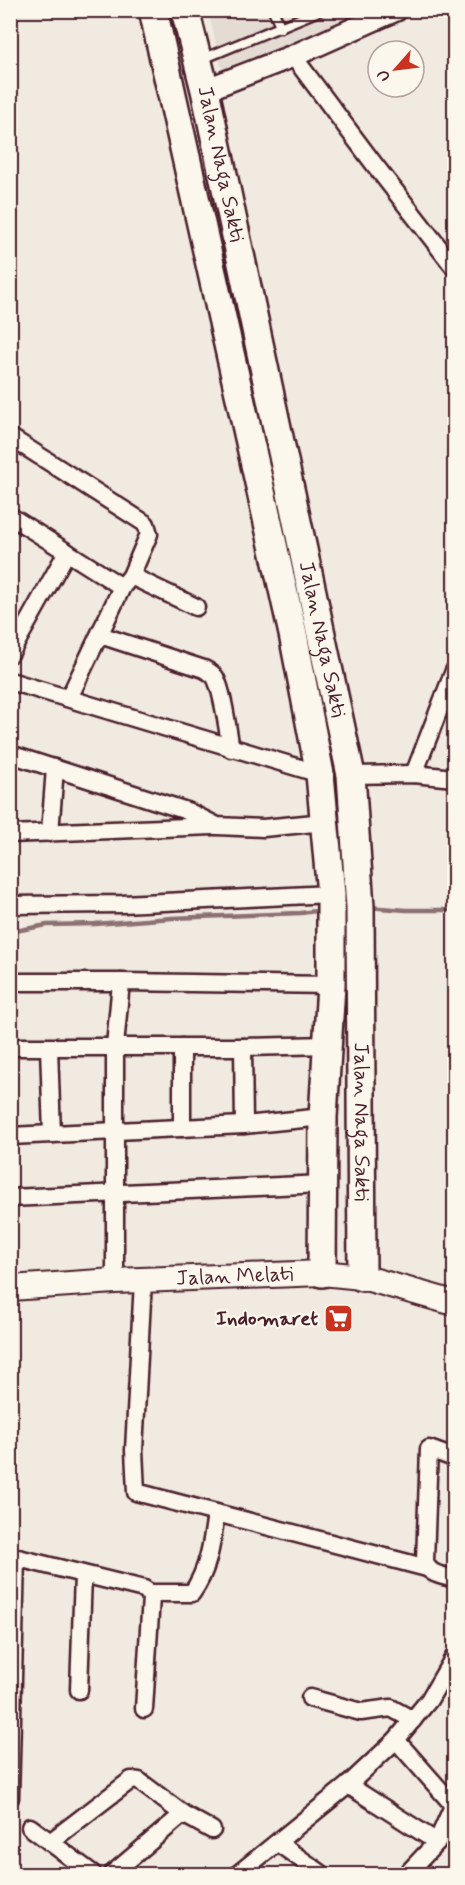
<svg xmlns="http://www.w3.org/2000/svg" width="465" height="1885" viewBox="0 0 465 1885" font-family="Mynerve,sans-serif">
<rect width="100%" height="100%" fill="#f0eae0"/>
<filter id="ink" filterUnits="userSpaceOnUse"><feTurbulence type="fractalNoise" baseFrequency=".0167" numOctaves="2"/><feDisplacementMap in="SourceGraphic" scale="12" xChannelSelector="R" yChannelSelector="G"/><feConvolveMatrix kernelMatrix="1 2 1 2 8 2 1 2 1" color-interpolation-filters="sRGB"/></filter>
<g filter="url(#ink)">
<polygon fill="#e4dbd2" points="208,10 377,11 223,74"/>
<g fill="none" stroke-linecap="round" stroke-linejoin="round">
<g stroke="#8c6f72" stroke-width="4.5">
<polyline points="367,907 406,910 454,910"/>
<polyline points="10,932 47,925 95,924 172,918 301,913 323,910"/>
</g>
<defs>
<g id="service">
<polyline points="273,10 281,28"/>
<polyline points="200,60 321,10"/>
</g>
<g id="minor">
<polyline points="293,56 374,164 454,267"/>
<polyline points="10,437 146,524 149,534 131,576 122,587 69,698"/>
<polyline points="10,516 122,587"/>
<polyline points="131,576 196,607"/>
<path d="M100,635l104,34c4,2 8,4 11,8 8,14 13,55 16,72"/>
<polyline points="10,654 67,552"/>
<polyline points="10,681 320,774"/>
<polyline points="10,754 187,811 217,826 263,828 325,822"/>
<polyline points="414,774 454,671"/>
<polyline points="351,775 414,774 454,778"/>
<polyline points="50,833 55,768"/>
<polyline points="10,834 213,826"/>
<polyline points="10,905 122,904 331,894"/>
<polyline points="10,982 121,982"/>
<polyline points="10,1047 243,1047 328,1045"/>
<polyline points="182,1047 182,1128"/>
<polyline points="243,1047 244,1125"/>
<polyline points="49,1048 52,1134"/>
<polyline points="10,1136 244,1125 323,1117"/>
<polyline points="10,1198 323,1184"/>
<polyline points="115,1281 115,1046 121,982 331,985"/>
<polyline points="143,1281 134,1450 136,1492 427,1568"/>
<path d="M454,1458l-25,-9 -4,112c3,14 17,14 29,18"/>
<polyline points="10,1556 144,1589 147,1591 151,1597 144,1709"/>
<path d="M150,1593h42c17,-24 20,-51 24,-80"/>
<polyline points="79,1690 83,1575"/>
<polyline points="310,1698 361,1712 391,1708 413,1720"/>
<polyline points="396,1740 448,1799 453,1806 437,1842 407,1874"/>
<polyline points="348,1785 437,1842"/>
<polyline points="10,1798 16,1558"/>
<polyline points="30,1827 93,1874"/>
<polyline points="50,1842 131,1780 139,1781 183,1814 212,1830"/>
<polyline points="278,1843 322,1874"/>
<polyline points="112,1874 183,1814"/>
<polyline points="238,1874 348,1785 396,1740 429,1700 454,1657"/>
</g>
<polyline id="tertiary" points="205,90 293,56 396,10"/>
<g id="secondary">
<path id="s1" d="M10,1288l105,-7 207,-8 40,4 92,26"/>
</g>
<g id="primary">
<polyline points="153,10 293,634 320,774 331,894 331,985 323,1117 322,1273"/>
<path id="s2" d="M185,10l20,80 146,685 9,132 2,370"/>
</g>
</defs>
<use href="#service" stroke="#4a1f2b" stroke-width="13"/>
<use href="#minor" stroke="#4a1f2b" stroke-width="21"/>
<use href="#tertiary" stroke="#4a1f2b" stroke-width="26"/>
<use href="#secondary" stroke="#4a1f2b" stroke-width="28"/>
<use href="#primary" stroke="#4a1f2b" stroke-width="32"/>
<use href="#service" stroke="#fbf7ec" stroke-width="8"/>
<use href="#minor" stroke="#fbf7ec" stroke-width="16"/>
<use href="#tertiary" stroke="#fbf7ec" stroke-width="21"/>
<use href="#secondary" stroke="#fbf7ec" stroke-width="24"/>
<use href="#primary" stroke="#fbf7ec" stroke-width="27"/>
</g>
</g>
<defs>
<symbol id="supermarket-square" viewBox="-11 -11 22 22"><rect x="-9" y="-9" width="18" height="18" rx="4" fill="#c8321e" stroke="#fbf7ec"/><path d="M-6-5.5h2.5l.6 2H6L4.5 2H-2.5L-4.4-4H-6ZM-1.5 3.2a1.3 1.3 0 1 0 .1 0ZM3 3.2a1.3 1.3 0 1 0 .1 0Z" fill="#fff"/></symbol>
</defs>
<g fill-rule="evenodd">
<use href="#supermarket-square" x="322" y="1302" width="33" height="33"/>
</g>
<g text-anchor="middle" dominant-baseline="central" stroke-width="4.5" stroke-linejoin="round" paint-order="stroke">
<g font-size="21" fill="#4a1f2b" stroke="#fbf7ec">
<text stroke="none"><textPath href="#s2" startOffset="158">Jalan Naga Sakti</textPath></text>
<text stroke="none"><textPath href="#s2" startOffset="644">Jalan Naga Sakti</textPath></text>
<text stroke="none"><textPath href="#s2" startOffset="1130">Jalan Naga Sakti</textPath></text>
<text stroke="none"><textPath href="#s1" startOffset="225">Jalan Melati</textPath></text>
</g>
<g font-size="21" font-weight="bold" fill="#4a1f2b" stroke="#fbf7ec" text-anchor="end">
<text x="318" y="1319">Indomaret</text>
</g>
</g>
<rect width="465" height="1885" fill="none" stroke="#fbf7ec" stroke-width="36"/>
<rect x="18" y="18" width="429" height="1849" fill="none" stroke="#4a1f2b" stroke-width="2" filter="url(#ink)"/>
<g transform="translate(396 69) rotate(242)"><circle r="28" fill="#fbf7ec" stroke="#b4a19f" stroke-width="1.5"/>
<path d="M0-4.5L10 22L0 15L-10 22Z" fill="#c8321e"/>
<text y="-9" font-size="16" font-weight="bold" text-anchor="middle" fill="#4a1f2b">U</text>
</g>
</svg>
